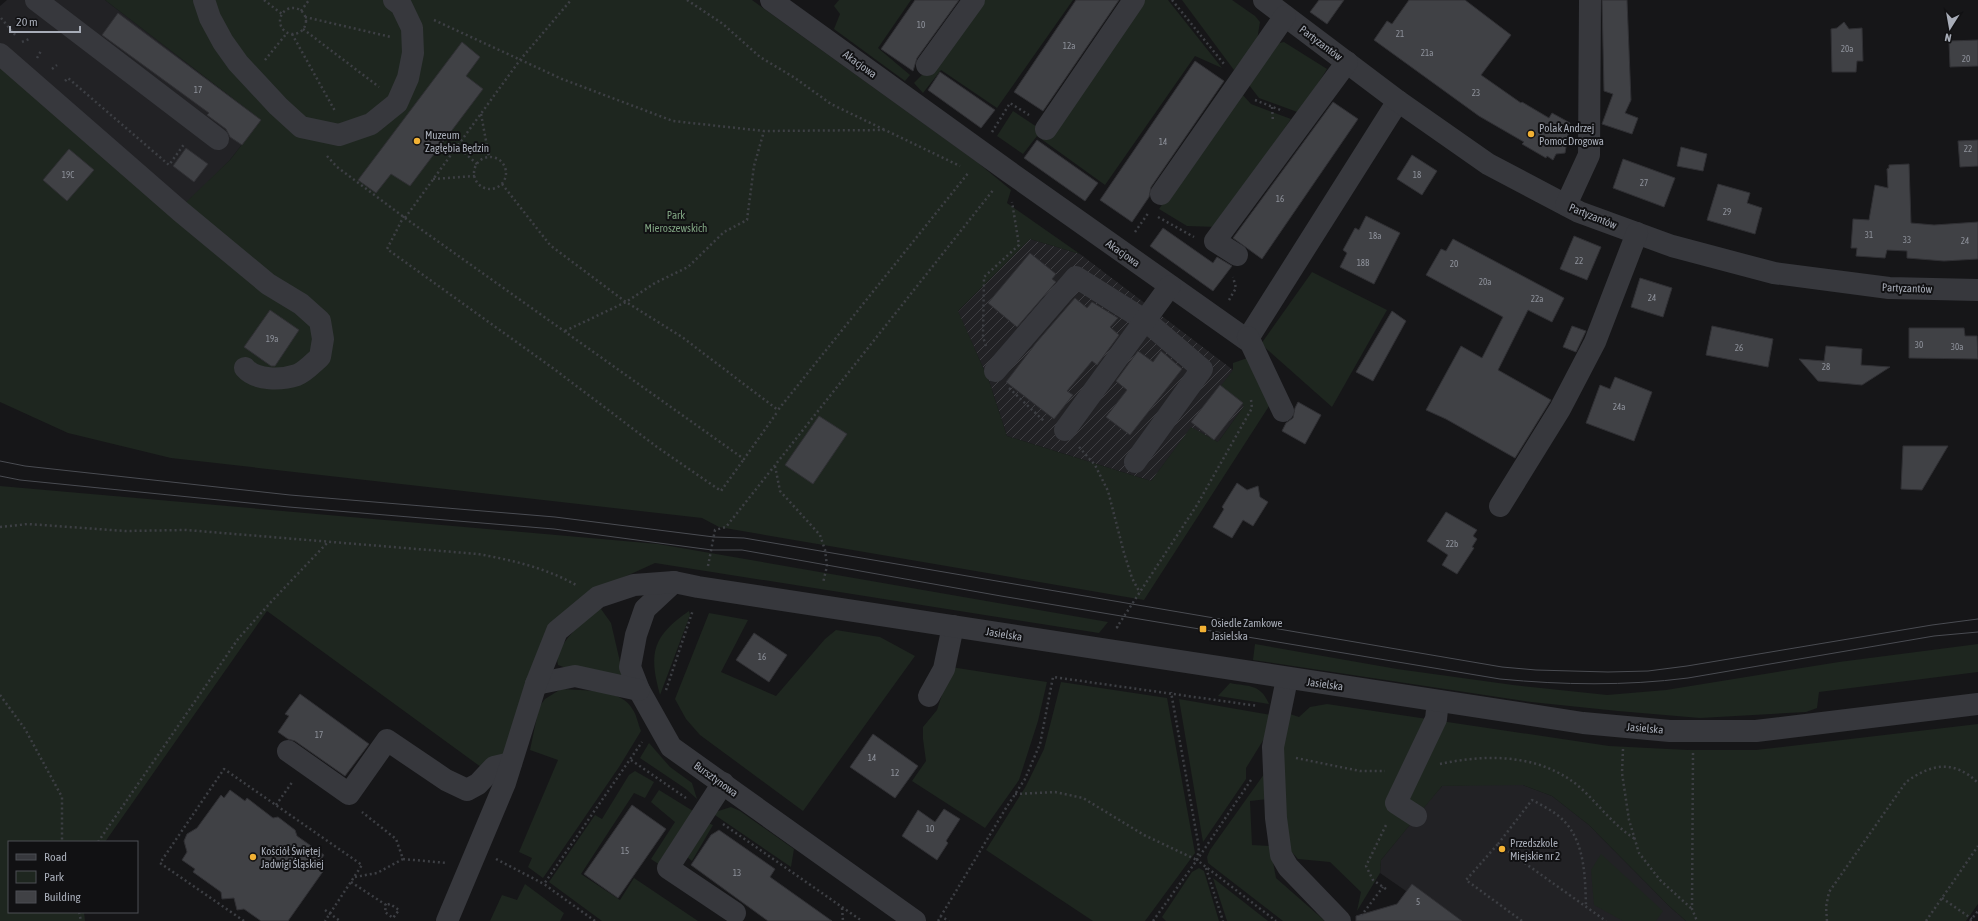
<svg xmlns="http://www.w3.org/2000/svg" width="1978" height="921" viewBox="0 0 1978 921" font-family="'Asap Condensed',sans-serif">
<defs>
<pattern id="industrial-furrows" width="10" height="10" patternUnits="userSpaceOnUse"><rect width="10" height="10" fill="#222225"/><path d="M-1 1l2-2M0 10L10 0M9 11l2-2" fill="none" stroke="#3f3f43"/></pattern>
</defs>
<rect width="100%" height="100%" fill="#161618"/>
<g fill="#222225">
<polygon points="7,0 105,0 261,120 230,160 184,206 0,43 0,6"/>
<polygon points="1496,784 1523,785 1552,796 1589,825 1669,906 1686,921 1384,921 1381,917 1389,906 1391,906 1397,910 1402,903 1399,901 1406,891 1380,873 1381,860 1429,801 1442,786"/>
</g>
<polygon fill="url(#industrial-furrows)" points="1030,239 1080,254 1233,370 1244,406 1218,442 1191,428 1151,481 1007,436 989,381 958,312"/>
<g fill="#1e261f">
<polygon points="105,0 752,0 977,162 1011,190 1007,203 1080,254 1030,239 958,311 989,381 1007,436 1151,481 1191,427 1218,442 1244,406 1220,387 1233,370 1233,363 1253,356 1273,400 1144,600 719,527 702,518 171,458 68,433 0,402 0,43 183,205 230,160 261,120"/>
<polygon points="839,0 911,0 878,48 910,75 905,81 834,29 840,14 834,6"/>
<polygon points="981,0 1073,0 997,108 941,70 923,93 914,83 932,65"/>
<polygon points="1139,0 1168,0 1222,68 1195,56 1105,185 1037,136 1023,154 997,136 1013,111 1046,133"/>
<polygon points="1182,0 1232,0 1255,16 1260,22 1257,40 1234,70"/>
<polygon points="1284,42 1327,69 1300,113 1259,98 1249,85 1275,44"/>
<polygon points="1241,93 1251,104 1291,119 1217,227 1187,226 1159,209"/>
<polygon points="1312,272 1387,310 1332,407 1261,344"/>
<polygon points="0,486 658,544 1108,622 1099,633 655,563 600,588 581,600 496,778 267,611 105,842 9,842 9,912 84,912 85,921 0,921"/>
<path d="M601,609l10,14 13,56 -55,-10 -11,-4c-5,-19 26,-44 39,-55z"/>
<path d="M689,611l1,4 -30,80c-12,-43 -7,-59 29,-84z"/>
<polygon points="709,613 748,620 721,672 776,696 825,639 836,630 880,637 915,656 803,811 700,735 686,719 675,699"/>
<polygon points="1255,644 1397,669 1513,685 1607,695 1666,690 1839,662 1978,644 1978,672 1819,692 1817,708 1806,712 1700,718 1618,711 1531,702 1253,660"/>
<polygon points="951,667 1047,682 1038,721 1019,780 985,828 912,781 926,761 923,739 923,727 937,710"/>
<polygon points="1061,682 1167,698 1195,853 1145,921 1093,921 986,850 1026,786 1044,749"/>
<path d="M1230,683c19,4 30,0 39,21l-51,-8z"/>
<path d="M561,689c22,2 61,-1 72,21 4,6 5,14 8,21l-22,36 -76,111 -15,-11 4,-9 -13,-6 39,-92 -28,-10 9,-43 6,-8z"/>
<polygon points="1179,699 1271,715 1267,734 1246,768 1246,779 1203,842"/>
<polygon points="1327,704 1609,746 1688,750 1756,750 1978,724 1978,904 1966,921 1686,921 1669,906 1589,825 1552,796 1523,785 1442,786 1381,860 1380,873 1357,911 1361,892 1330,862 1298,859 1288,848 1283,823 1284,733 1290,714 1299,717 1310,707"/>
<polygon points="649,743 670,767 692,783 697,799 686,789 640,758"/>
<polygon points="1267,770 1268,799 1250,801 1252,845 1270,846 1276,878 1325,921 1283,921 1208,863 1207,857 1210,850"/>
<polygon points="635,771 654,782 645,798 634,793 581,874 620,900 634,878 698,921 602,921 549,882 595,815 602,819 629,775"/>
<polygon points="659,790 693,811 663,867 651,859 675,822 651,802"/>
<polygon points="731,807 740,811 794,849 791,867 712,813"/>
<polygon points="708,823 713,825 692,861 687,857"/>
<polygon points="1601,854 1663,911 1656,921 1623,921 1594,905 1591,870"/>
<polygon points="1199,868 1204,871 1219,921 1166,921 1162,917 1192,872"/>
<polygon points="1213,878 1268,921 1227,921"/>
<polygon points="525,884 564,913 560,921 490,921 502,895 517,900"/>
</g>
<g fill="#404145" stroke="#303034">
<polygon points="915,0 959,0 917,58 913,71 881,49"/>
<polygon points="1076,0 1119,0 1043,111 1014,92"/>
<polygon points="1319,0 1344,0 1327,24 1310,12"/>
<polygon points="1409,0 1465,0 1511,35 1481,75 1521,103 1522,102 1549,118 1552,113 1570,123 1565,153 1556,154 1553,160 1547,156 1546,158 1522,144 1524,142 1479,116 1374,40 1387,21 1392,24"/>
<polygon points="1602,0 1627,0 1631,100 1625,113 1638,118 1632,134 1602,124 1613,94 1604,91"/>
<polygon points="118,13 261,120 242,145 230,137 226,129 207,115 209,113 102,35"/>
<polygon points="1844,22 1849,29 1862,28 1863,61 1857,61 1856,72 1832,72 1831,29 1837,28"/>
<polygon points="1978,40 1978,66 1950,67 1949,41"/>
<polygon points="462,42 480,57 466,76 483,89 410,186 391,174 376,193 358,180"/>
<polygon points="1195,61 1224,81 1151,187 1149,197 1132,222 1100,200"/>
<polygon points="940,72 995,110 981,128 928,90"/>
<polygon points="1333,102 1358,119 1262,259 1233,238"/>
<polygon points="1037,140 1098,183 1085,201 1024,158"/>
<polygon points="1978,140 1978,166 1960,167 1958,141"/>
<polygon points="1681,147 1707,154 1703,171 1677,166"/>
<polygon points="186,148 208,164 194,182 173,166"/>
<polygon points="69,149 94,170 67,201 43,180"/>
<polygon points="1412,155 1437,171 1422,195 1397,179"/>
<polygon points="1623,159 1675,178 1664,207 1613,188"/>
<polygon points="1909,164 1911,223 1934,225 1978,222 1978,259 1944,261 1907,258 1907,251 1887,250 1885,258 1856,256 1857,248 1851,248 1853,219 1869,220 1875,185 1888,188 1887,169 1889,168 1889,165"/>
<polygon points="1718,184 1750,193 1747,203 1762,208 1755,234 1707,220"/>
<polygon points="1366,216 1400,233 1374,284 1340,267 1347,253 1343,250 1355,228 1359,230"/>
<polygon points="1163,228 1213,263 1217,257 1232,266 1213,291 1150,246"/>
<polygon points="1574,236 1601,247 1587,280 1560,269"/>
<polygon points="1453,239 1564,298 1552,322 1528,310 1498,370 1551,400 1515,458 1446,419 1426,410 1461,346 1482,358 1503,317 1426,275 1441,249 1446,251"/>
<polygon points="1030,253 1056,274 1052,279 1056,282 1017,327 988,303"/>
<polygon points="1640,278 1672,288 1663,317 1631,307"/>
<polygon points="1075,298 1087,308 1092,302 1118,318 1110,327 1119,335 1097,365 1092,361 1067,391 1073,395 1054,419 1006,382 1036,343"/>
<polygon points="270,310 299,330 275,366 271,366 244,347"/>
<polygon points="1392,311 1406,321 1373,381 1356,372"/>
<polygon points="1572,326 1586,331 1576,352 1563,347"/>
<polygon points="1712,326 1773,339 1768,367 1706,355"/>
<polygon points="1909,328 1964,328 1965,336 1977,336 1978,359 1909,358"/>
<polygon points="1826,346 1862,349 1861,365 1890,367 1862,385 1818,381 1799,359 1824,361"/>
<polygon points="1138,351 1153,362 1161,351 1182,369 1130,435 1106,417 1127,390 1116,381"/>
<polygon points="1615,377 1652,392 1634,441 1586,423 1600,385 1610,389"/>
<polygon points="1220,385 1243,403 1214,440 1191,422"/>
<polygon points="1298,402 1321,415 1305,444 1282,431 1286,423 1293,418 1295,408"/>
<polygon points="819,416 847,434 813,484 785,465"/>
<polygon points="1903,446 1948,446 1922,490 1901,489"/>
<polygon points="1237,483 1247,490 1258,486 1260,497 1268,502 1253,526 1243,520 1232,538 1213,527 1224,509 1222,507"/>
<polygon points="1446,512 1477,530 1473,536 1477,539 1472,547 1474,548 1457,574 1442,565 1448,555 1427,541"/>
<polygon points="754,633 787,655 769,682 736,660"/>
<polygon points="300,694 369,744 345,776 295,741 288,739 278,732 289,716 285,714"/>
<polygon points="873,734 918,766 895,798 850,767"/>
<polygon points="230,790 245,801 247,798 273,818 278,817 295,830 297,836 324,855 317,865 324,870 288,921 261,921 244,909 237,910 234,898 222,899 221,892 193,872 195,869 182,860 187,852 184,841 187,834 197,828 221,795 224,798"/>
<polygon points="632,805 666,829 618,898 584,874"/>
<polygon points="944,809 960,819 946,841 948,843 937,860 902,836 918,810 935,822"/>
<polygon points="719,830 775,869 770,877 832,921 768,921 691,865 711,835"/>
<polygon points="1412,884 1462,921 1356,921 1356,916 1397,904"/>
</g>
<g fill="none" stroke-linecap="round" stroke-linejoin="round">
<g stroke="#3d3f44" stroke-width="2.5" stroke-dasharray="2 3" stroke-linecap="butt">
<polyline points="264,0 282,14"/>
<polyline points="687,0 723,24 760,57 795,78 831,104 885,130"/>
<polyline points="1172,0 1224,64"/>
<circle cx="293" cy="21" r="13"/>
<polyline points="301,11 309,0"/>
<polyline points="305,17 391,37"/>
<polyline points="1,18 16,36"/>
<polyline points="434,20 562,79 673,121 764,131 885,130 960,166"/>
<polyline points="303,29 379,87"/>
<polyline points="292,34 335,111"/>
<polyline points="22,42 29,39"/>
<polyline points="37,58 41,51"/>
<polyline points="265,60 287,33"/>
<polyline points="52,69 57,65"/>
<polyline points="65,81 68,78 169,165 185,143"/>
<polyline points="1255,100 1283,111"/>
<polyline points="1272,107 1273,122"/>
<polyline points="481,114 489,157"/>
<polyline points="992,132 1010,103 1029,115"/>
<polyline points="457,146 477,164"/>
<polyline points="327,156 337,167 405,218 520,60 571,0"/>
<circle cx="490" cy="173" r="16"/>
<polyline points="433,179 475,176"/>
<polyline points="502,184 550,245 626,302 682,337 778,410 969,172"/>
<polyline points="404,216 387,249 554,369 657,447 721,491 744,459"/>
<polyline points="1158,217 1194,237"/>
<polyline points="405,218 744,459 778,411"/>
<polyline points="1135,232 1149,212"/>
<polyline points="1229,300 1236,288 1233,277"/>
<polyline points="565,331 626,302 655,283 688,267 724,232 747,220 754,166 764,131"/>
<polyline points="986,346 983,337 984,277 1019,245 1012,202"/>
<polyline points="1009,388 1045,422"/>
<polyline points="1079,447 1095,465 1108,491 1124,553 1132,578 1140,593"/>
<polyline points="775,466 780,491 820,535 825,550 827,566 823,583"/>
<path d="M0,527l28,-3 97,7 61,-1 292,24c34,6 68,14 98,31"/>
<polyline points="708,566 715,530 726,527 994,189"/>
<polyline points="1118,628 1117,627 1197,505 1252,408 1251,400"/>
<polyline points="666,690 693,610"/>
<polyline points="0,695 25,729 62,797 62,842"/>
<polyline points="1623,749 1622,773 1629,820 1639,853 1660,880 1692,909"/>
<polyline points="1693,753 1692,909 1697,921"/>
<polyline points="1296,758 1360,771 1385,771"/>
<polyline points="631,760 686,798"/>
<path d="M1440,764c50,-11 107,-10 146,29 16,16 29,33 49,46"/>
<polyline points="1251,780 1197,860 1276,921"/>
<polyline points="1015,794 1055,792 1083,798 1144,835 1197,860"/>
<polyline points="276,805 293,781"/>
<polyline points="723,824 862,921"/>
<polyline points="98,842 238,639 270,603 328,542"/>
<path d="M1498,844l34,-44c8,4 17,9 24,14 29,21 29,60 30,92"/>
<polyline points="403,859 447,863"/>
<polyline points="496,859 544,884"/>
<polyline points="1206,868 1223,921"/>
<polyline points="355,877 377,873 403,859 396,839 362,812"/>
<polyline points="351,882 386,905 385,912 393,918 399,910 390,904 386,905"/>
<polyline points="1386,889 1373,880 1366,866 1387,823"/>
<polyline points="1942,898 1972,919"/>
<polyline points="842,908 843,921"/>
<polyline points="325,910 340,921"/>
<polyline points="79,912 81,921"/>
<polyline points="940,916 949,921"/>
<polyline points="1361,916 1383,887"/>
<polyline points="244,921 160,863 224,769 362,865 325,921"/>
<polyline points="595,921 544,884 642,742"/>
<polyline points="938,921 1006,808 1025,779 1040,744 1053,677 1258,706"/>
<polyline points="1153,921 1197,860 1199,848 1171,692"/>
<polyline points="1522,921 1466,880 1498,844 1606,921"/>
<path d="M1827,921l-1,-14 3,-15 77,-110c25,-18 48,-23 72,1"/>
<polyline points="1926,921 1978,846"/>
<polyline points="1970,921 1978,911"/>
</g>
<g stroke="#37383d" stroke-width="22">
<polyline points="36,0 218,139"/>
<polyline points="204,0 210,18 223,42 238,63 278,106 301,127 339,135 371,124 397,103 408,78 413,53 412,28 401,5 394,0"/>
<polyline points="771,0 1008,171 1247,340 1398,101"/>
<polyline points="1264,0 1398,101 1488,164 1579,212 1672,246 1774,273 1889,288 1978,290"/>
<path d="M0,54l180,157 88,73 33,20 19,17 3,18 -3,18c-7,6 -15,15 -23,18 -15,5 -41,6 -52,-7"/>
<polyline points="927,65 974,0"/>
<polyline points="1046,129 1134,0"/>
<polyline points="1161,194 1285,16"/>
<polyline points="1566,205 1589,155 1590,1"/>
<polyline points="1237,255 1215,241 1347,62"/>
<polyline points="1248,337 1283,411"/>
<polyline points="995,371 1076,277 1146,321 1202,369 1135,462"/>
<polyline points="1065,430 1170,286"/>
<polyline points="1500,506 1560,409 1595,342 1637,233"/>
<polyline points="674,582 645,609 636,635 630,667 639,690 671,747 915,921"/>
<polyline points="1287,679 1273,747 1276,818 1281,855 1288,867 1340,921"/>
<polyline points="536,684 575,676 639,690"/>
<polyline points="929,696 944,669 953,626"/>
<polyline points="288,751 349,794 387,740 446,780 467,790 478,784 494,767 511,763"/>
<polyline points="723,783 668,868 735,913"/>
<polyline points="1416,816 1396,803 1436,719 1438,701"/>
<polyline points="447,921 505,783 536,684 557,631 598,597 634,585 674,582 698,587 1583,723 1670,731 1756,731 1978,704"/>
</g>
<g stroke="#4a4c52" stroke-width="1">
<polyline points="0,461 25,466 290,495 555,517 714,537 744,538 1502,667 1536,670 1608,672 1648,671 1687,666 1932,625 1978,619"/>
<path d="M0,476l20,4 269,27 265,22 158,21h30l259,46 499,83c63,6 125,7 188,-1l246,-42 44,-4"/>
</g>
</g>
<g fill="#f2b134" stroke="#111113" stroke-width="1.5">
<circle cx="1531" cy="134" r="4"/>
<circle cx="417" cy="141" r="4"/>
<rect x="1199" y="625" width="8" height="8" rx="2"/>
<circle cx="1502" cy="849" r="4"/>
<circle cx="253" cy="857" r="4"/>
</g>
<g text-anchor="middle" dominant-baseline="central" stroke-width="4" stroke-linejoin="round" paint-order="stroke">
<g font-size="9" fill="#8e929b">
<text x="921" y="25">10</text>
<text x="1400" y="34">21</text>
<text x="1069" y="46">12a</text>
<text x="1847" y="49">20a</text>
<text x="1427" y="53">21a</text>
<text x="1966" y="59">20</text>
<text x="198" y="90">17</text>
<text x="1476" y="93">23</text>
<text x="1163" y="142">14</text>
<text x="1968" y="149">22</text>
<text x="68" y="175">19C</text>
<text x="1417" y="175">18</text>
<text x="1644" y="183">27</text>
<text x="1280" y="199">16</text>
<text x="1727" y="212">29</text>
<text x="1869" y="235">31</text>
<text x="1375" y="236">18a</text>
<text x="1907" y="240">33</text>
<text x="1965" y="241">24</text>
<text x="1579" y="261">22</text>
<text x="1363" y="263">18B</text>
<text x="1454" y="264">20</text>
<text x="1485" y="282">20a</text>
<text x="1652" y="298">24</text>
<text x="1537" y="299">22a</text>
<text x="272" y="339">19a</text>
<text x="1919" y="345">30</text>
<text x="1957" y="347">30a</text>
<text x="1739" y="348">26</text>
<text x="1826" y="367">28</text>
<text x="1619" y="407">24a</text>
<text x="1452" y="544">22b</text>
<text x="762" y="657">16</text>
<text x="319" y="735">17</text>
<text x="872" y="758">14</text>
<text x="895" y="773">12</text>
<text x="930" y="829">10</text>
<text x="625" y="851">15</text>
<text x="737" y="873">13</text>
<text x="1418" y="902">5</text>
</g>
<g font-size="11" fill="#a8adb8" stroke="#111113">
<text transform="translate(1321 43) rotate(37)">Partyzantów</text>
<text transform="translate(860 64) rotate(36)">Akacjowa</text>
<text transform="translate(1593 216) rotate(22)">Partyzantów</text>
<text transform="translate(1123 253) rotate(35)">Akacjowa</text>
<text transform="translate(1907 288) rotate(2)">Partyzantów</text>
<text transform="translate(1004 634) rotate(9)">Jasielska</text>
<text transform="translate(1325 684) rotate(8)">Jasielska</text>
<text transform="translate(1645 728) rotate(5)">Jasielska</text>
<text transform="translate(716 779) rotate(36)">Bursztynowa</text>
</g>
<g font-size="11" fill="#a8adb8" stroke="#111113" text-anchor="start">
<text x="1539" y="128">Polak Andrzej<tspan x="1539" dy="13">Pomoc Drogowa</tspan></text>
<text x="425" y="135">Muzeum<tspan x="425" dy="13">Zagłębia Będzin</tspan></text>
<text x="1211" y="623">Osiedle Zamkowe<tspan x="1211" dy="13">Jasielska</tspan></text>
<text x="1510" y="843">Przedszkole<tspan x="1510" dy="13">Miejskie nr 2</tspan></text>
<text x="261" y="851">Kościół Świętej<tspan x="261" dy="13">Jadwigi Śląskiej</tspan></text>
</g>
<g font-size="11" fill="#7fa381" stroke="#111113">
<text x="676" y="215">Park<tspan x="676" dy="13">Mieroszewskich</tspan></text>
</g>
</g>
<rect x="8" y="841" width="130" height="72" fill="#111113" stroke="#4d4f55"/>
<rect x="16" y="854" width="20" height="6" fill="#37383d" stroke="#4d4f55"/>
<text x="44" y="861" font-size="12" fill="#a8adb8">Road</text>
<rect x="16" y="871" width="20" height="12" fill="#1e261f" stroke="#4d4f55"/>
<text x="44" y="881" font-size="12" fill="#a8adb8">Park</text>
<rect x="16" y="891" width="20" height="12" fill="#404145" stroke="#4d4f55"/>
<text x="44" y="901" font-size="12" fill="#a8adb8">Building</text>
<g transform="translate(1950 28) rotate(191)" stroke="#111113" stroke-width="3" paint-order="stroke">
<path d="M0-3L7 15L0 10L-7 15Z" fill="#a8adb8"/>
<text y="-6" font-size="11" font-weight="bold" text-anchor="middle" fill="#a8adb8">N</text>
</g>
<path d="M10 26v6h70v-6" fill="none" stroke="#a8adb8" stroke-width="2"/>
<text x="16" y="26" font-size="12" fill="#a8adb8" stroke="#111113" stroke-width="3" paint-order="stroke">20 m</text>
</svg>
